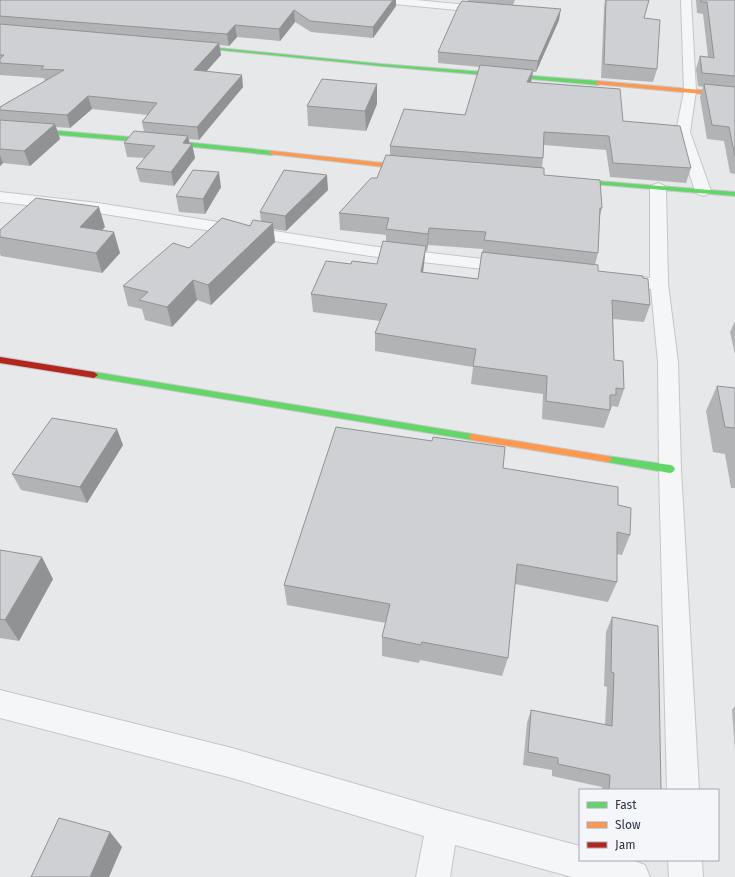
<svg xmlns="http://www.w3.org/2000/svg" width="735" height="877" viewBox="0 0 735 877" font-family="'Fira Sans',sans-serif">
<rect width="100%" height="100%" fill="#e6e8ea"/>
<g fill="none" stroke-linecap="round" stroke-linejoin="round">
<defs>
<g id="street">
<polygon points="379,0 416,0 488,7 493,10 488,13 384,3"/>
<polygon points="681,0 691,0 696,91 690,132 711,191 708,194 703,196 698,194 695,191 676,132 684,91"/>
<polygon points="658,183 663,185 666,188 668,284 678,362 681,469 699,790 667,790 659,469 658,362 651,289 613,284 610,280 613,276 619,275 650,278 650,188 653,185"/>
<polygon points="0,192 98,203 370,246 509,262 515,263 518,267 515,271 509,272 370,256 98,213 0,202"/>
<polygon points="0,690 232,748 442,809 580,846 580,860 632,860 645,865 650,877 572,877 455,845 450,877 416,877 424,836 232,778 0,718"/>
<polygon points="668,860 702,860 703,877 669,877"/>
</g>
<g id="fast">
<polygon points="189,45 381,64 598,81 601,83 598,85 381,66 191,47 189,47"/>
<polygon points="0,126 165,140 272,151 275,153 272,155 165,144 0,130"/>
<polygon points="571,179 735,192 735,196 569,182 569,180"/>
<polygon points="94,372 472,434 476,437 472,440 91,377 90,375"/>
<polygon points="607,456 670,465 673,466 675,469 673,472 670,473 607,462 604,461 602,459 604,457"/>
</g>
<g id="slow">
<polygon points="598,81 735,93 735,97 596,84 596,82"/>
<polygon points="272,151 411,166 414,168 411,170 270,154 270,152"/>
<polygon points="472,434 607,456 610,457 612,459 610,461 607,462 472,440 468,437"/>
</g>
<polygon id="jam" points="0,357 94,372 98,375 94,378 0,363"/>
</defs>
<use href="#street" stroke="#c4c6c8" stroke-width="2"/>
<use href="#fast" stroke="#c4c6c8" stroke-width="2"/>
<use href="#slow" stroke="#c4c6c8" stroke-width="2"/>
<use href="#jam" stroke="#c4c6c8" stroke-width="2"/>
<use href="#street" fill="#f5f6f7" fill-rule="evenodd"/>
<use href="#fast" fill="#63d668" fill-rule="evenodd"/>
<use href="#slow" fill="#ff974d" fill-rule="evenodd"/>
<use href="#jam" fill="#b3261e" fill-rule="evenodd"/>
</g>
<g fill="#b1b3b5" fill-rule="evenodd">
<polygon points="0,0 396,6 373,38 311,32 295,22 280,41 237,37 229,46 219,45 221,55 206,71 243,87 199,140 189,139 190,144 192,144 195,158 174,186 140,182 136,168 145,158 127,157 124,143 144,132 142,122 148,115 92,109 70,128 56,127 60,139 30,166 3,163 0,166 0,107 45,81 44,78 0,75"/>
<path d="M468,0h47l-2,5 46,15 -23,52h-3l-2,10 92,39 68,47 -5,15 -76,-6 -4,-27 -62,-5 -1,13 -1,10 2,7 58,33 -2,8 -2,37 -3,12 3,6 45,7 7,27 -6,17 -31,-3 1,41 10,29 -6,18 -6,-1 -8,22 -62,-9 1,-25 -72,-10 2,-17 -98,-16v-18l5,-12 -67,-9 -2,-18 40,-30h26l9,-22v-7l-46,-5 -1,-17 38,-35 13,-23v-9l75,-31 15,-48 -42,-4v-11l30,-50zM428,245l55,4 -5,30 -55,-6 1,-9 1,-13h2z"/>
<polygon points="605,0 644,0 644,18 657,69 653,82 601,78 604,9"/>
<polygon points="696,0 735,0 735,174 730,173 724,141 707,139 700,97 703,87 698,86 696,69 700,56 708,57 703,14 697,13"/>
<polygon points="377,104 366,131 308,126 307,106"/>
<polygon points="221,187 205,214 179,212 176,196"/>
<polygon points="328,190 286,231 273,229 275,242 211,305 197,300 172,327 145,320 142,309 128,306 123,286 189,248 261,221 260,212"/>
<polygon points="105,227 102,230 120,253 102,273 1,256 0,254 0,230"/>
<polygon points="735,321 735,354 730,332"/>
<polygon points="717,386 735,388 735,488 731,488 725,454 713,452 706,411"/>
<polygon points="123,445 87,503 21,490 12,474"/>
<polygon points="503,468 618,505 630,535 622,555 617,554 617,582 608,602 515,584 508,658 502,676 420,660 419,663 382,656 382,637 386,623 287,605 284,585"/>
<polygon points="0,550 53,579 19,641 0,638"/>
<polygon points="612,617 661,790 602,790 602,787 552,776 552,770 523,765 527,723 531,710 605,725 607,687 604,686 606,632"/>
<polygon points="735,706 735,751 732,710"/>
</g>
<g fill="#909294">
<polygon points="393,0 396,0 396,6 373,38 373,27"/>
<polygon points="561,9 559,20 536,72 538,61"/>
<polygon points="294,10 295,22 280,41 279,29"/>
<polygon points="235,25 237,37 229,46 227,34"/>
<polygon points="219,43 221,55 196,83 194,70"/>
<polygon points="533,70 531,82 527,82"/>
<polygon points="242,75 243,87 199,140 197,127"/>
<polygon points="377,84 377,104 366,131 365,111"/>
<polygon points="88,96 92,109 70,128 67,115"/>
<polygon points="55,124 60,139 30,166 24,151"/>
<polygon points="188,136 190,147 192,144 195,158 174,186 171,172 183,143"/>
<polygon points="0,155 3,163 0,166"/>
<polygon points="219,172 221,187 205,214 203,199"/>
<polygon points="327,175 328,190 286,231 285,216"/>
<polygon points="99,207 105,227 86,247 80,227"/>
<polygon points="273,223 275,242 211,305 208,285"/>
<polygon points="429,228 428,245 427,251 428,234"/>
<polygon points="114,232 120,253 102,273 96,253"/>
<polygon points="426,246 424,264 420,290 421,272"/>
<polygon points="193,280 197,300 172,327 167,307"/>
<polygon points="117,429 123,445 87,503 80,487"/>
<polygon points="42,557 53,579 19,641 5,620"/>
<polygon points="110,832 122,847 109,877 90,877"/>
</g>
<g fill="#ced0d3" stroke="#909294">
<polygon points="0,0 393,0 373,27 310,21 294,10 279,29 235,25 227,34 0,16"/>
<polygon points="606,0 649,0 644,18 660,20 657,69 604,64"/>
<polygon points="701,0 735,0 735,76 702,73 700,56 714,58 707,2 701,2"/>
<polygon points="462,1 561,9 538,61 438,52 458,7"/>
<polygon points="0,24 219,43 194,70 242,75 197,127 142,122 157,103 88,96 67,115 0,110 0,107 64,70 41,69 44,66 0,63 0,59 4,55 0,55"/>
<polygon points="480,65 533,70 527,82 620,89 623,121 680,126 691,168 613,163 609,136 544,132 543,158 390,146 404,109 465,115"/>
<polygon points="322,79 377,84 365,111 307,106"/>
<polygon points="704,84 735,87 735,156 729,127 712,125"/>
<polygon points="0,120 55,124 24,151 0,149"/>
<polygon points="134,131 188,136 183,143 192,144 171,172 136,168 155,146 124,143"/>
<polygon points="386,155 544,168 544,175 600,180 602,208 600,208 598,253 484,240 486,232 429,228 428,234 386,229 389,218 339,213 371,178 377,178"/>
<polygon points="193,170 219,172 203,199 176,196"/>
<polygon points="284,170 327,175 285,216 260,212"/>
<polygon points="36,198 99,207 80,227 114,232 96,253 0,237 0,230"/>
<polygon points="222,218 250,226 253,220 273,223 208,285 193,280 167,307 139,300 148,292 123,286 173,243 189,248"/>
<polygon points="383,241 426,246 421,272 478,279 482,252 598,265 598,271 643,276 643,278 648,279 650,305 612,300 614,360 623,361 624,389 616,388 616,395 610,395 610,410 546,401 547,376 473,366 476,349 375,333 387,304 311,294 326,261 351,264 352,261 377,264"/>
<polygon points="717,386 735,388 735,428 725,427"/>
<polygon points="52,418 117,429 80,487 12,474"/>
<polygon points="336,427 432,441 433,437 505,447 503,468 618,487 618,505 631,508 630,535 617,532 617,582 517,564 508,658 422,642 421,645 382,637 390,604 284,585"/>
<polygon points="0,550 42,557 5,620 0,619"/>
<polygon points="612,617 658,626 661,790 609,790 610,775 558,764 558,758 528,752 531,710 612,726 614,673 611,672"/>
<polygon points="59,818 110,832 90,877 31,877"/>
</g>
<rect x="579" y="789" width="140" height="72" fill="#f4f6f9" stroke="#a4a8b1"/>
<rect x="587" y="802" width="20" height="6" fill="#63d668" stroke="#a4a8b1"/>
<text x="615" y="809" font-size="12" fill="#2b3445">Fast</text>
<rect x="587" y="822" width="20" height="6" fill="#ff974d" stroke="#a4a8b1"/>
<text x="615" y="829" font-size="12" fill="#2b3445">Slow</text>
<rect x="587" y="842" width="20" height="6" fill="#b3261e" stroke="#a4a8b1"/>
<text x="615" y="849" font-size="12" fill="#2b3445">Jam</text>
</svg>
